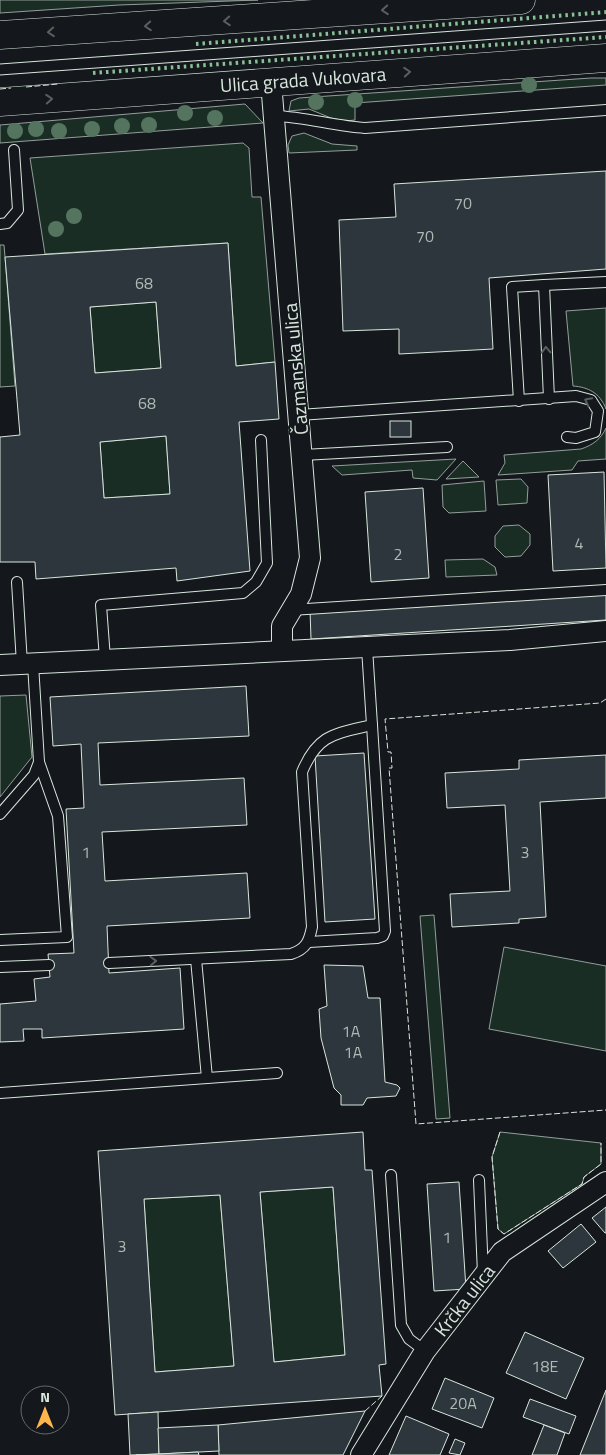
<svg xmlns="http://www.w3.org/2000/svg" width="606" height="1455" viewBox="0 0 606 1455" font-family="'Titillium Web',sans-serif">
<rect width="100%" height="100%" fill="#14181c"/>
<g fill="#1a2d24" stroke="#939e99">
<polygon points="0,0 258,0 119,5 0,13"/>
<polygon points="591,78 606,78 606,85 355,103 355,120 346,121 331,118 309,109 289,111 291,101 299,98"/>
<polygon points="245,104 263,123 0,143 0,125"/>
<polygon points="304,133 332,144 357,146 357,150 289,153 288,145 292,136"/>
<polygon points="243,143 249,148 252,197 261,197 275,362 236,366 228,243 45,254 30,158"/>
<polygon points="0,245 4,245 5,257 15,386 0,387"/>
<polygon points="156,302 161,368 95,373 90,307"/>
<path d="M606,308v101c-6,-16 -18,-22 -33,-23l-7,-75z"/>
<path d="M606,428v31l-28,2 -6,9 -74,5 7,-12 -1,-8 77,-6c12,-4 20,-10 25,-21z"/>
<polygon points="166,436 170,494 104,498 100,442"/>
<polygon points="456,459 437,480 413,478 412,470 342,475 332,466"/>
<polygon points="463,461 479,477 446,479"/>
<polygon points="521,479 528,487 527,503 498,505 496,480"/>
<polygon points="484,481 486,511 449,513 443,507 442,485"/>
<polygon points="519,525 530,534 530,545 521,556 505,557 495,547 495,536 503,526"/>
<polygon points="483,559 495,567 497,575 446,577 445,560"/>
<polygon points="26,695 32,757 0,797 0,696"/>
<polygon points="434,915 450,1118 436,1119 420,916"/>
<polygon points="504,947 606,966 606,1051 489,1029"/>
<polygon points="500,1132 601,1143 601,1164 584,1177 582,1184 504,1234 498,1229 492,1157"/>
<polygon points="333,1187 345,1355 274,1362 260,1192"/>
<polygon points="220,1195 234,1366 155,1372 144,1199"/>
</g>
<g fill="#2c363c" stroke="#d8e6dc" fill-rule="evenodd">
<polygon points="606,171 606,269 489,278 493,349 399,354 399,329 343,331 339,220 396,217 394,184"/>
<path d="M228,243l8,123 39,-4 4,57 -40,3 11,149 -73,10 -1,-13 -140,11 -1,-17h-35v-125l20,-2 -15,-178zM156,302l5,66 -66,5 -5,-66zM166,436l4,58 -66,4 -4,-56z"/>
<rect x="390" y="421" width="21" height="16"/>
<polygon points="604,472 606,568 553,571 548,475"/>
<polygon points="423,488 429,578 371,582 365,492"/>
<polygon points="606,591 606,620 311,639 310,610"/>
<polygon points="246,686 249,736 98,743 100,785 244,778 247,825 102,832 105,881 247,873 250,918 107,926 109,973 180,968 184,1029 42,1038 42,1029 23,1029 24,1041 0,1042 0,1004 36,1001 34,979 50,977 48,954 74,953 66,809 84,808 81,744 53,746 50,697"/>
<polygon points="364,753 375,919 325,922 315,756"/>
<polygon points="606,755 606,798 540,802 546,917 519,919 519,923 452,927 450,894 510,891 505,805 447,808 445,773 519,769 519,760"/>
<polygon points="324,965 363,966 368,998 380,998 385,1082 397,1085 400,1088 396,1096 367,1098 363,1105 341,1105 341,1095 334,1088 321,1038 319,1009 327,1006"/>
<path d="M363,1132l2,38h7l14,194 -7,1 3,31 -267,19 -17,-264zM333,1187l12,168 -71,7 -14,-170zM220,1195l14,171 -79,6 -11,-173z"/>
<polygon points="459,1182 466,1289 434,1291 427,1184"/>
<polygon points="606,1207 606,1233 605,1233 592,1218"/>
<polygon points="581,1224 596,1242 563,1268 548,1251"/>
<polygon points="525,1332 584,1358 566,1399 506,1373"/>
<polygon points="445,1378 494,1398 482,1428 432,1409"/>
<polygon points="606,1390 606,1455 580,1455"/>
<polygon points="530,1399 576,1416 569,1434 523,1417"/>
<polygon points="365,1411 343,1455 219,1455 218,1425"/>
<polygon points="158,1412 159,1454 130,1455 128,1414"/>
<polygon points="406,1416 449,1434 440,1455 389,1455"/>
<polygon points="218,1425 219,1451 159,1454 158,1428"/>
<polygon points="544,1425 565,1433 557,1455 532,1455"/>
<polygon points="455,1439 465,1443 460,1455 449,1453"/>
<polygon points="198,1452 199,1455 136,1455 159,1454"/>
</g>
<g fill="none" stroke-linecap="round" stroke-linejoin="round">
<defs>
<g id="lane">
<path d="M275,116c30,1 60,10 90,12l241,-18"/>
<polyline points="0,224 7,223 18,210 14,150"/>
<polyline points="544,285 606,282"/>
<polyline points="519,401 512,287 544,285 549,399"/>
<polyline points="299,415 576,396 591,400 598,411 595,432 576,438 567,437"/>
<polyline points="303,455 447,447"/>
<polyline points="17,582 22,664"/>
<polyline points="291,610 606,590"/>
<polyline points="105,659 101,605 243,593 256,582 267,563 261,440"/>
<polyline points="0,814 34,775 39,762 33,664"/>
<polyline points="0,940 67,937 58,816 39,762"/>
<polyline points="309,942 377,938 383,936 385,931 372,725"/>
<polyline points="196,959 207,1078"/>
<path d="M109,963l182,-9c15,-5 18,-12 21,-27l-10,-155c16,-38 32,-38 70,-47l-5,-77"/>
<polyline points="0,967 49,965"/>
<polyline points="0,1093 277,1073"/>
<polyline points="391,1175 401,1325 409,1339 425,1351"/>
<polyline points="479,1180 483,1274"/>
</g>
<g id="street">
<polyline points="271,82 310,558 301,594 282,626 282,650"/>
<polyline points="0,665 510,640 606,631"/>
<polyline points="361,1455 425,1351 502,1252 606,1182"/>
</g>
<g id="secondary">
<polyline points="0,35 521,0"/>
<polyline points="0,102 606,58"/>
</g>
</defs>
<use href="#lane" stroke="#d8e6dc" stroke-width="12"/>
<use href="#street" stroke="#d8e6dc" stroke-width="22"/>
<use href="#secondary" stroke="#d8e6dc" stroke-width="29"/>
<use href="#lane" stroke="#14181c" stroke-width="10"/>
<use href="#street" stroke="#14181c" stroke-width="20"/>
<use href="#secondary" stroke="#14181c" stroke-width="28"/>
<g stroke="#d8e6dc" stroke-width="1">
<polyline points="0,64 606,20"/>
<polyline points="0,75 606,31"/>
</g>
<g stroke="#8ac095" stroke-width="4" stroke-dasharray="2.5 4" stroke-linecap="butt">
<polyline points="196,44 606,12"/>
<polyline points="93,73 606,37"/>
</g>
<g stroke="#d8e6dc" stroke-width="1" stroke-dasharray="6 2.5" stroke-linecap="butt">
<polyline points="26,87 58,84"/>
<polyline points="0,89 11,88"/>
<polyline points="606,699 600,703 385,719 388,752 391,752 392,768 389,768 416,1124 606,1110"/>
<polyline points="500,1132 492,1157 498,1229 504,1234 582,1184 584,1177 601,1164 601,1143"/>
<polyline points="365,1411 382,1396"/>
</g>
</g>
<g fill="#55745f">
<circle cx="529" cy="85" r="8"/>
<circle cx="355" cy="100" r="8"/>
<circle cx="316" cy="102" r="8"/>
<circle cx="185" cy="113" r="8"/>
<circle cx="215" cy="118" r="8"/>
<circle cx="149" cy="125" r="8"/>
<circle cx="122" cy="126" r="8"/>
<circle cx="36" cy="129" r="8"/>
<circle cx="92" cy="129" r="8"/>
<circle cx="15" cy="131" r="8"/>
<circle cx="59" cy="131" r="8"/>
<circle cx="74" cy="216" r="8"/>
<circle cx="56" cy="229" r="8"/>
</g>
<defs><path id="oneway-chevron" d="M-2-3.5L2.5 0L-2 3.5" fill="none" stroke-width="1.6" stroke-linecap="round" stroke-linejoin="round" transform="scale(1.25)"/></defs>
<g stroke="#59605f">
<use href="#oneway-chevron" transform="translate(385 10) rotate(176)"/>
<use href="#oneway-chevron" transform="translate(227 21) rotate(176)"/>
<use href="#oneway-chevron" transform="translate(148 26) rotate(176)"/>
<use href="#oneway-chevron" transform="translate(51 32) rotate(176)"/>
<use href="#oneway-chevron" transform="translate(407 72) rotate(-4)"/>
<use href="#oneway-chevron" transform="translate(49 99) rotate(-4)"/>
<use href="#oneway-chevron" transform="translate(546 350) rotate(-92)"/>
<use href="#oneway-chevron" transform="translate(588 401) rotate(-153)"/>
<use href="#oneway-chevron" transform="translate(153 961) rotate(-2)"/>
</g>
<g text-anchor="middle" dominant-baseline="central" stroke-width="4" stroke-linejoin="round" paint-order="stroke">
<g font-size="16" fill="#adbab4">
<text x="463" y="203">70</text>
<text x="425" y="236">70</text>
<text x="144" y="283">68</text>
<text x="147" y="403">68</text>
<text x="579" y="543">4</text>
<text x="398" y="554">2</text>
<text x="86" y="852">1</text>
<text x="525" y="852">3</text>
<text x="351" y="1031">1A</text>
<text x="353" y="1052">1A</text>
<text x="447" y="1237">1</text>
<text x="122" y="1246">3</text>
<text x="545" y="1366">18E</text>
<text x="463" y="1403">20A</text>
</g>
<g font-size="19" fill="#d8e6dc" stroke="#14181c">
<text transform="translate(303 79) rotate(-4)">Ulica grada Vukovara</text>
<text transform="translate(295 369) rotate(-95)">Čazmanska ulica</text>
<text transform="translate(464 1300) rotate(-52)">Krčka ulica</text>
</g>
</g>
<g transform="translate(45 1410)"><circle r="24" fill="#14181c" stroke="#626a69"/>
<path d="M0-4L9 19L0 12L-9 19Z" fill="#ffb74d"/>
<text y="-8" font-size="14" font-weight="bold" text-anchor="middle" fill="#d8e6dc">N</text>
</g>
</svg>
